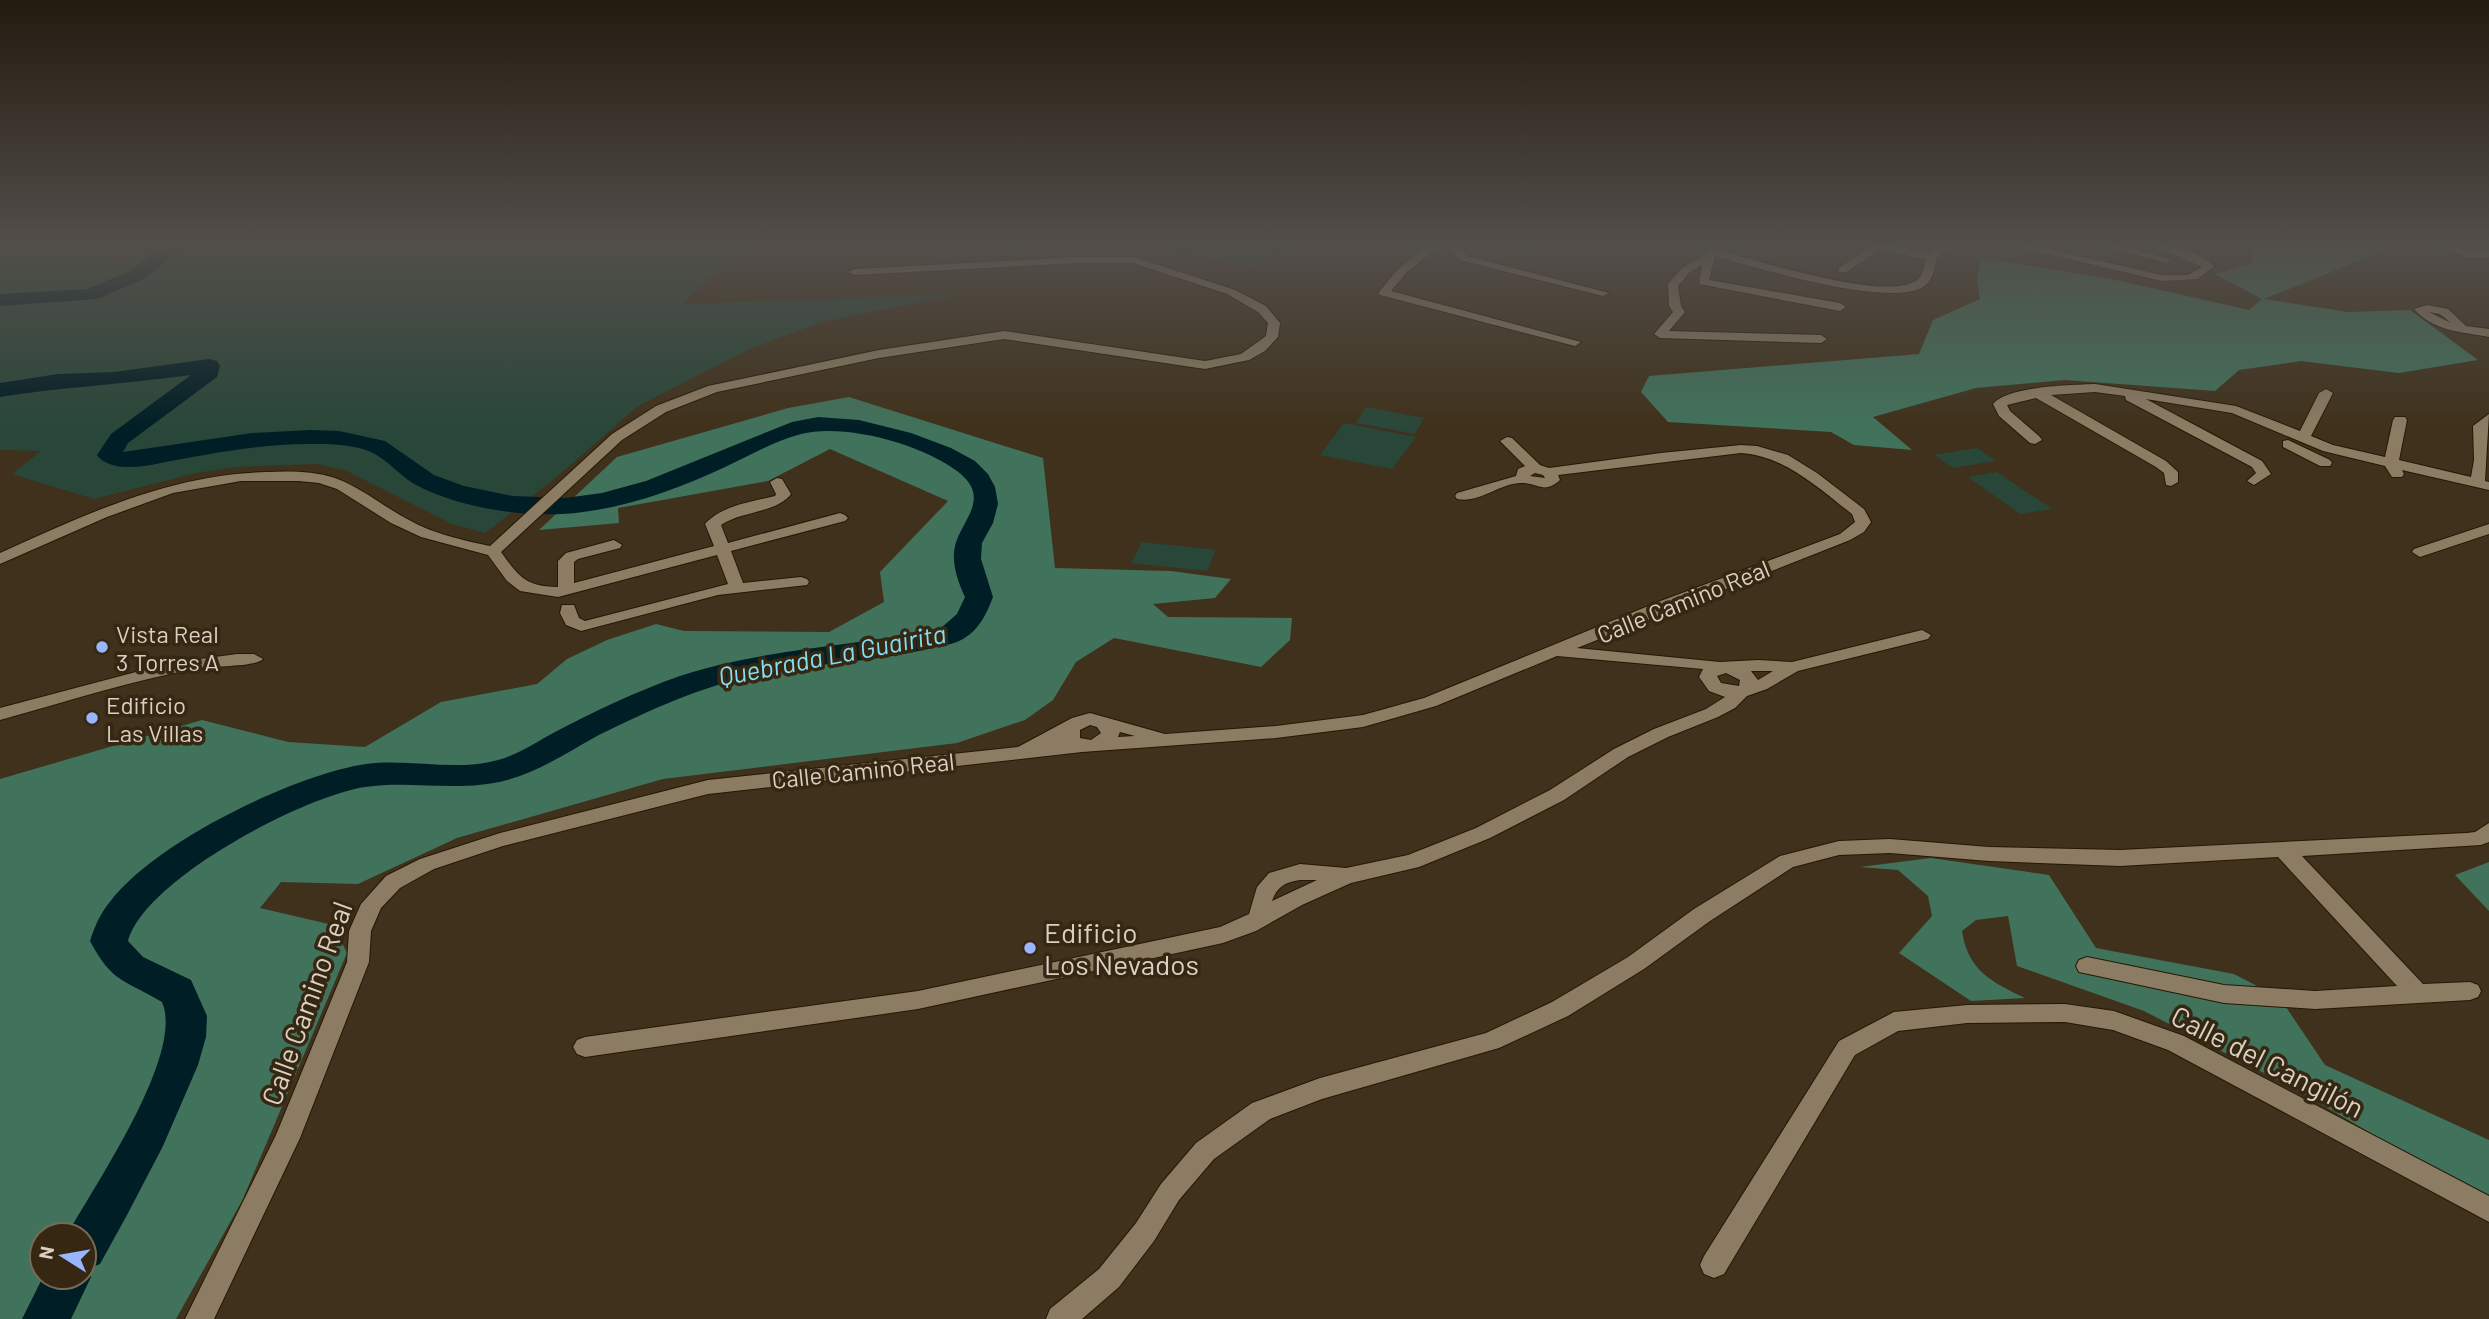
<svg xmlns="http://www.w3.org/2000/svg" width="2489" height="1319" viewBox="0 0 2489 1319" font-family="Barlow,sans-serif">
<rect width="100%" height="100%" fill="#3f311b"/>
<g fill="#294739">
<polygon points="0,245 113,245 117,263 143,245 745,245 682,304 961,294 825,321 749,349 638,406 559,475 485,533 452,524 345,470 315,464 236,467 196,473 94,499 12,474 41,451 0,450"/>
<polygon points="1168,245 1295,245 1252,267 1169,251"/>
<polygon points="1366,407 1424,418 1415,434 1356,423"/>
<polygon points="1344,423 1416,437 1392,469 1320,455"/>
<polygon points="1977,448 1996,461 1953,468 1934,455"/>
<polygon points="1997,472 2052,509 2020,514 1968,477"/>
<polygon points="1142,542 1216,550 1207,571 1131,563"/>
</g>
<g fill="#41725c" fill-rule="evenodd">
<polygon points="2254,245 2377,245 2388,249 2264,299 2348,312 2410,310 2478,360 2399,373 2301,361 2239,370 2215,391 2065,380 1976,388 1873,417 1912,450 1854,445 1831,432 1668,422 1641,392 1649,376 1919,354 1933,320 1980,299 1977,278 1981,258 2112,279 2249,310 2262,299 2215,274 2252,263"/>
<path d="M849,397l194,61 12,110 116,3 60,8 -16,19 -62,6 15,13 124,1 -2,22 -29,27 -147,-29 -38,24 -23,38 -28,20 -68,23 -294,36 -206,59 -99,46 -77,-2 -21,26 73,17 14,28 -105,248 -66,118h-176v-540l202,-59 86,22 77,5 76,-45 96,-18 30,-25 40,-19 49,-16 28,7 145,1 55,-30 -4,-30 68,-71 -118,-52 -62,32 -150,27 1,15 -80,7 78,-73 171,-49zM42,1235h42v42h-42z"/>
<path d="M1931,858l118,17 47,73 138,26 46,24 45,67 164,75v62l-194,-113 -151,-78 -127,-45 -9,-50 -32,4 -14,11c6,40 30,51 63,67l-54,3 -72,-48 33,-37 -4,-20 -30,-26 -38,-3z"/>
<polygon points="2489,862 2489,911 2455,875"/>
</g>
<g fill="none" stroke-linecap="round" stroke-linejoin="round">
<g fill="#001e25" fill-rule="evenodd">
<polygon points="165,245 186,245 144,279 97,299 0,306 0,294 87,289 130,271"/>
<path d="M209,359l8,2 3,5 -3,11 -89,66 -5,9 129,-19 58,-3 29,1 46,10 49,34 30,11 49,10 52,2 37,-5 44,-12 146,-59 26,-5 41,3 52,13 40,15 24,13 13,13 7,13 3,17 -5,19 -11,20 -1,16 12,38c-6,16 -14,33 -30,42 -10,6 -24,7 -35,10 -52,12 -105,14 -158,23 -61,11 -117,36 -173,64 -29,16 -57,35 -90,44 -47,13 -94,0 -142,7 -61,9 -220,92 -237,154l15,16 48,23 16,36 -1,21 -8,28 -35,81 -36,69 -27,49 -12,5 3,8 -20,42h-49l21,-42h41v-42h-17c27,-49 118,-181 95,-233 -37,-22 -50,-19 -72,-61 4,-13 10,-27 19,-38 44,-60 184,-128 257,-139 44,-6 89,8 132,-4 20,-5 38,-18 57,-28 40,-21 82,-41 125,-56 85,-28 174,-29 261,-48l16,-14 8,-17c-7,-15 -14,-34 -10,-51 6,-26 38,-48 2,-75 -36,-27 -112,-48 -156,-37 -27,7 -52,22 -78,34 -50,23 -105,43 -161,46 -46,2 -103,-7 -144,-28 -16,-8 -27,-23 -43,-32 -18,-10 -46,-10 -67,-10 -40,0 -81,7 -121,14 -19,3 -42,10 -62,9 -9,0 -23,-4 -28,-12l14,-21 80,-59c-64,9 -128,12 -191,22v-14l58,-9 56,-2z"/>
</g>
<defs>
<g id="minor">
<polygon points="1429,245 1441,245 1407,272 1391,291 1581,342 1575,346 1380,295 1378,293 1399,268"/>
<polygon points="1448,245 1459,245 1467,256 1609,293 1603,296 1459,260"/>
<path d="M1872,245h18l39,8 12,-8h13l-18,13c-1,10 -3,23 -13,29 -37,21 -165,-19 -208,-31l-6,24 131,23 6,4 -6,4 -141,-27 3,-19 -12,7 -12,14 3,20 4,6 -16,19 152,4 6,4 -6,4 -161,-5 -6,-4 19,-22 -4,-6 -1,-22 14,-16 32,-19c39,10 166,51 200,33 9,-4 10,-14 11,-23l-45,-9 -33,22h-8v-4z"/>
<path d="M2009,245h21l132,30h26l14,-8 -50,-22c20,0 47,6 62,21l-16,13 -36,2z"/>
<polygon points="2102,245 2121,245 2172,260 2166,263"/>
<path d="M2436,245c19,0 34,7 53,6v6l-20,1z"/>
<path d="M1079,257h55l101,33 31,16 14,17 -2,14 -13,14 -16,9 -44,9 -201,-30 -125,19 -162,34 -51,20 -44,28 -121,112c18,25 25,35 57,35v-26l8,-8 48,-13 8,5 -2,3 -42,11 -4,3v21l140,-37 -9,-22c17,-19 47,-22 70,-28l1,-2 -6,-12 7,-4 5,1 9,15c-14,19 -50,17 -70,31l7,18 112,-30 5,2 3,3 -3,3 -114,30 12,32 58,-6 6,2 2,3 -2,3 -89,10 -137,36 -15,-6 -6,-12 2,-8h12l5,13 6,3 143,-37 -11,-29 -159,42 -38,-6 -13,-10 -19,-26 -67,-18 -30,-14 -54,-34 -18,-6 -20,-2h-58l-68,12 -66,24 -107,47v-11c86,-39 171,-79 267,-81 23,-1 46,-1 68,6 27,10 49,29 74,42 25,14 53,20 81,26l122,-112 44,-28 52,-20 171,-36 125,-19 201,30 36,-7 25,-18 2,-13 -10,-11 -31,-18 -94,-31h-54l-225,12 -6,-3 6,-3z"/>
<path d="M2427,305l21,4 18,17 23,3v8c-27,-5 -56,-6 -75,-28zM2429,312l11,2 11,9z"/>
<path d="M2095,384l141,22 64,25 19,-38 7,-4 7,4 -22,43 22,9 52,12 8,-37 2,-3h10l2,3 -8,40 72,17 3,-17 -1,-34 16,-12 -4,67 4,1v8l-87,-20 2,4 -2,3h-10l-7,-11 -62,-15 -91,-38 -86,-14 116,62 9,13 -17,11 -7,-4 9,-8 -4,-6 -126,-67 -1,-4 -30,-4 -44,3 115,66 12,11v10l-7,4 -5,-1 -2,-12 -8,-6 -120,-69 -29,7 3,6 30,26 2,3 -7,4 -5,-1 -31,-27 -6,-12c15,-18 78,-19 102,-20z"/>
<path d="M1507,437l5,1 28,27 9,3 112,-15 80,-8 16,1 31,9 29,18 47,36 7,13 -7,10 -14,8 -273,108 143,14 38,-2 34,2 130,-32 9,5 -3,4 -130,32 -31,18 -20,7 -12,12 -17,9 -50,20 -40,20 -64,43 -74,38 -71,29 -68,16 -49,22 -46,26 -33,12 -305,66 -333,48 -8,-3 -4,-7 4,-7 8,-3 333,-46 302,-64 29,-13 8,-27 12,-14 31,-9 46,4 62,-13 68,-27 74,-38 64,-41 40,-20 52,-20 19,-12 -16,-6 -10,-14 4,-8 -146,-13 -121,50 -73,21 -87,11 -194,14 -374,42 -205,52 -69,23 -34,19 -19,20 -10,23 -2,31 -69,176 -86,181h-29l91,-184 71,-173 2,-31 12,-27 25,-28 34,-17 80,-26 208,-53 310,-33 54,-29 18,-5 75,21 111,-8 87,-11 61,-17 234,-96 182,-68 15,-12 -3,-8c-34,-26 -67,-58 -111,-61l-183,22 2,5c-15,14 -21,4 -37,3 -22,-1 -44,21 -66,16l-2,-3 2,-3 59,-17 2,-7 7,-3 -25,-25zM1535,473l8,2 2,3 -15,-2zM1751,671h22l-15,9zM1726,673l14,7 -1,6 -18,-3 -4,-7zM1090,725l7,2 4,6 -10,7 -11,-2v-8zM1120,732l15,4 -17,1zM1300,880h17l-45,21c5,-14 13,-19 28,-21z"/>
<polygon points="2288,440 2330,460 2332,463 2330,466 2320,466 2283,447 2283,441"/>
<polygon points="2489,524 2489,534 2420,557 2412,552 2414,549"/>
<path d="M237,654h17l9,5c-7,8 -49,7 -63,9 -68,12 -134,34 -200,52v-12l170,-45z"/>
<polygon points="2489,823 2489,842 2481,845 2302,856 2423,984 2470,982 2478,985 2481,991 2478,997 2470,1000 2315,1009 2224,1003 2079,972 2076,966 2079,960 2087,957 2224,985 2315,991 2397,986 2278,857 2120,866 1989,861 1890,853 1839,855 1793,867 1710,921 1644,969 1568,1016 1499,1048 1322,1099 1270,1119 1214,1159 1179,1200 1154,1241 1119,1287 1082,1319 1046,1319 1050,1309 1099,1269 1136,1223 1161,1184 1196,1143 1252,1103 1320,1078 1486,1033 1552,1002 1628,957 1694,909 1780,856 1839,841 1890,839 1989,847 2120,850 2467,833 2475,832"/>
<polygon points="2065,1004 2114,1011 2184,1036 2489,1196 2489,1222 2168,1050 2113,1030 2065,1022 1967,1023 1898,1031 1855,1055 1724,1274 1714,1278 1704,1274 1700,1265 1704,1256 1839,1041 1894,1012 1967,1005"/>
</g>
</defs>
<use href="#minor" stroke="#261803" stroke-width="2"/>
<use href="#minor" fill="#8c7c63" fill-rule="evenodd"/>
</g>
<linearGradient id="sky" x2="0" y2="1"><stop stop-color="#231b0f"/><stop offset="0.57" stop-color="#524e4a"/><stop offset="1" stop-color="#524e4a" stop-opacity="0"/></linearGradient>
<rect width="2489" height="430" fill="url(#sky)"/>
<g fill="#98b5fd" stroke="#352711" stroke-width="2.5">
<circle cx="102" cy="647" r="7"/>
<circle cx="92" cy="718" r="7"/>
<circle cx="1030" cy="948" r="7"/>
</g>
<g text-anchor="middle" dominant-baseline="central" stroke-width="7" stroke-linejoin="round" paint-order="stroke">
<g font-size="24" fill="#d9d0c3" stroke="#352711">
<text transform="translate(1683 601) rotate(-22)">Calle Camino Real</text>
<text transform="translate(863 770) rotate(-6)">Calle Camino Real</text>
</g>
<g font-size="24" fill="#d9d0c3" stroke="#352711" text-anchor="start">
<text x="116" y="633">Vista Real<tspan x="116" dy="28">3 Torres A</tspan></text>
<text x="106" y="704">Edificio<tspan x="106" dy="28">Las Villas</tspan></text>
</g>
<g font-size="26" font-style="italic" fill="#82dff6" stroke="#352711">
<text transform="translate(832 654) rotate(-11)">Quebrada La Guairita</text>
</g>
<g font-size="28" fill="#d9d0c3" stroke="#352711" text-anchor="start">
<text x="1044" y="932">Edificio<tspan x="1044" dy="32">Los Nevados</tspan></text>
</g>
<g font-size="28" fill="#d9d0c3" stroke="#352711">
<text transform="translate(306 1003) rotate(-70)">Calle Camino Real</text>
<text transform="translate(2268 1061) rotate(27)">Calle del Cangilón</text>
</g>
</g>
<g transform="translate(63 1256) rotate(281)"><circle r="33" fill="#352711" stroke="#776b58" stroke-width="2"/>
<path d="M0-5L12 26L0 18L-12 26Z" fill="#98b5fd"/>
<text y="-10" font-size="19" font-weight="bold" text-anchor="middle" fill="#d9d0c3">N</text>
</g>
</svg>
